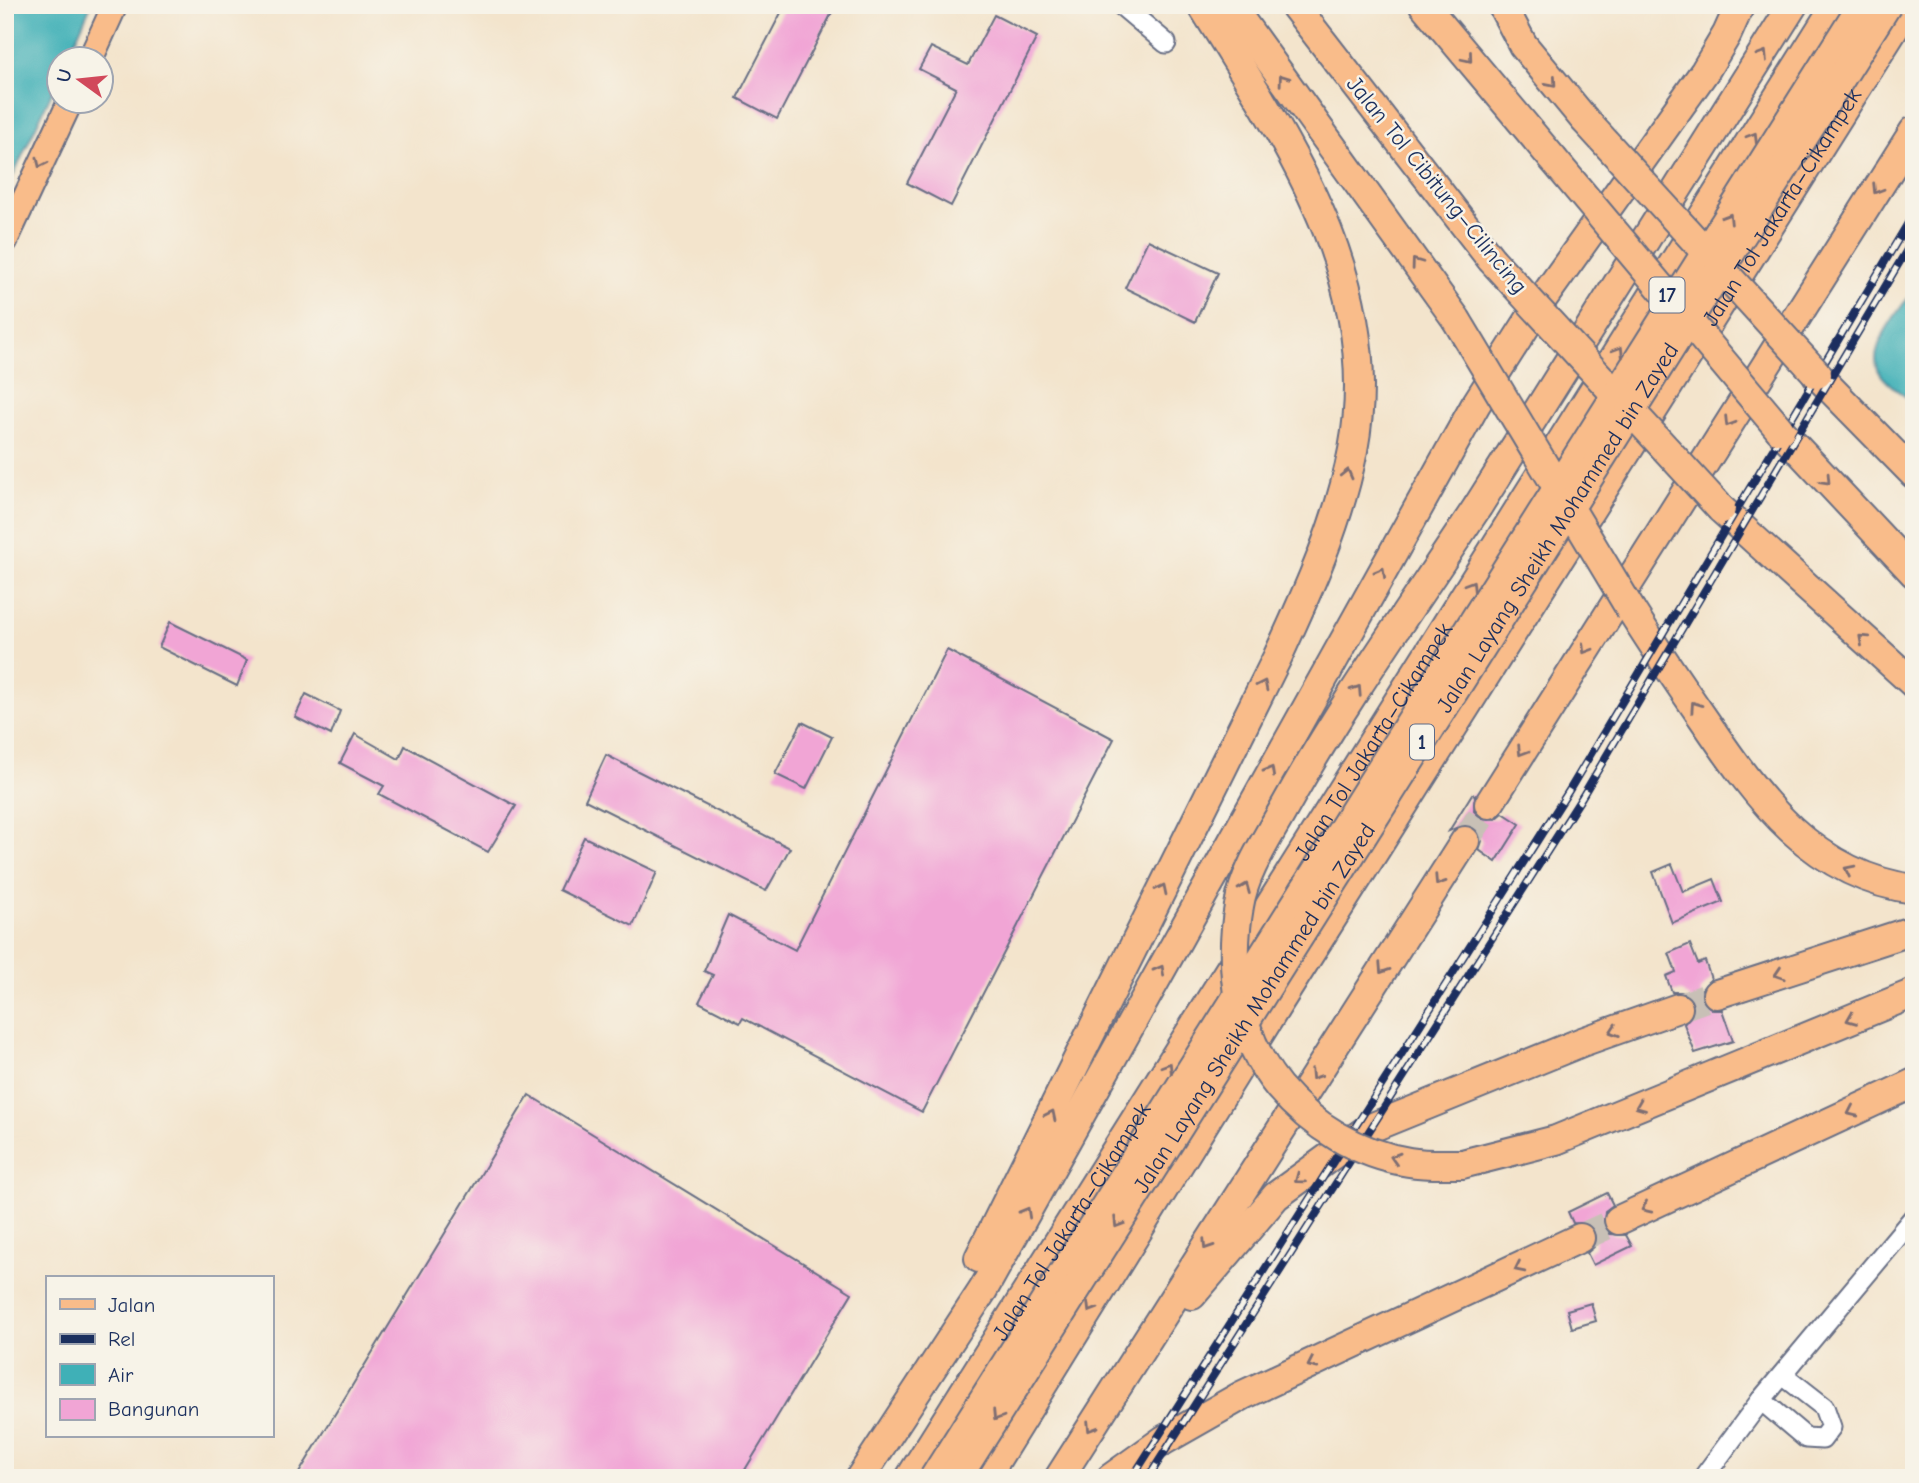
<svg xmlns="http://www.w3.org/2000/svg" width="1919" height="1483" viewBox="0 0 1919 1483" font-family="'Comic Neue',sans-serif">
<rect width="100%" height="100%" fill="#f7f3e8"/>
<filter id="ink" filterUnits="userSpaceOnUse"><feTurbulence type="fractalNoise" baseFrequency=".0143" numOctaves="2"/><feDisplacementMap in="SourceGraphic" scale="14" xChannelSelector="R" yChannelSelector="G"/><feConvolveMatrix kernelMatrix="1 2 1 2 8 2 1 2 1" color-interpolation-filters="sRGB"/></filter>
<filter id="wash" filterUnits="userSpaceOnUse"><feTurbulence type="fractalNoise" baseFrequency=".00686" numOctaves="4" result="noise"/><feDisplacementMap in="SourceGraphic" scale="28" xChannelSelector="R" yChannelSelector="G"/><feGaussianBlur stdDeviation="1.57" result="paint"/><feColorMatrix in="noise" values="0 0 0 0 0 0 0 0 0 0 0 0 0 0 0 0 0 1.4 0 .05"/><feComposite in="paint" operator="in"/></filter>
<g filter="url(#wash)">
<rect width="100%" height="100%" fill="#f3e4cc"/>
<g fill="#3fb0b7" stroke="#2d708a" stroke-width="2">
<polygon points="5,5 91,5 67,59 60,60 59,77 5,193"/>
<path d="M1914,289v114c-11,-9 -27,-18 -34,-30 -16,-24 21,-64 34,-84z"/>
</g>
<g id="blocks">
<g fill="#f1a5d5">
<polygon points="785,5 836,5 777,119 737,98"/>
<polygon points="994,15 1037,37 951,206 907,183 956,88 919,69 931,47 968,65"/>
<polygon points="1148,240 1218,273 1195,322 1125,288"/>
<polygon points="170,622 247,660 237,686 159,647"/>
<polygon points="947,650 1114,739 922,1112 743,1018 740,1023 699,1002 713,975 704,971 728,915 795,950"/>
<polygon points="306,694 340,711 331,735 295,717"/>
<polygon points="802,722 832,737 806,789 775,774"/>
<polygon points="355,734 399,759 405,746 516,806 488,852 379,794 384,786 340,763"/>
<polygon points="606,755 790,848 766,891 585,800"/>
<polygon points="1472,794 1475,795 1474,811 1481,818 1496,819 1503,813 1520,824 1496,862 1479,850 1482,841 1474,827 1465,824 1449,831"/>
<polygon points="584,837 657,872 633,926 559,890"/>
<polygon points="1672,864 1683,892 1714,879 1723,902 1672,923 1653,872"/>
<polygon points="1690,944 1698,964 1705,961 1711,979 1701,990 1701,1000 1713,1010 1722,1010 1733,1041 1695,1053 1684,1024 1694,1012 1693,1002 1682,992 1672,992 1666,976 1676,972 1669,953"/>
<polygon points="529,1095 852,1293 740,1478 296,1478"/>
<polygon points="1607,1193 1613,1205 1605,1211 1604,1226 1610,1234 1626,1235 1632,1246 1593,1265 1587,1253 1594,1247 1595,1232 1589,1224 1573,1223 1568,1212"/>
<polygon points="1591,1303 1596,1321 1572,1328 1567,1310"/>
</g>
</g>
</g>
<g filter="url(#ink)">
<use href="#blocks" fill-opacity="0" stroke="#676e84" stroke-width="2"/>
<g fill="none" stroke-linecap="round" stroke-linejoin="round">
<g stroke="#c8c0b6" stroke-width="28" stroke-dasharray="28 14" stroke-linecap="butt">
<polyline points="1465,841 1489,804"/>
<polyline points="1678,1008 1717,994"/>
<polyline points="1580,1238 1619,1220"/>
</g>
<defs>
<g id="minor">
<polyline points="1121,5 1166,43"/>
<polyline points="1761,1400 1806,1438 1822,1439 1831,1427 1824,1407 1783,1375"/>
<polyline points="1703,1478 1761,1400 1914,1217"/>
</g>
<g id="major">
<polyline points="90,60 115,5"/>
<polyline points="5,241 70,102"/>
</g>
<g id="highway">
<polyline points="1230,5 1456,319"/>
<polyline points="1294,5 1491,259"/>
<polyline points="1424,5 1553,159"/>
<polyline points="1502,5 1523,45 1584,119"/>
<polyline points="1817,375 1914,474"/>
<polyline points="1780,430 1914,573"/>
<polyline points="1478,506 1793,5"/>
<polyline points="1721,509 1914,684"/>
<path d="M1631,610c24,38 49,75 74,111 53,78 108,155 209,168"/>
<polyline points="1489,804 1914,131"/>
<polyline points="1717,994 1914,930"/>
<polyline points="1462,1164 1556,1140 1914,993"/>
<polyline points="1619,1220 1914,1083"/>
<path d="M979,1258l298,-600c31,-67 62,-135 76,-208 32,-168 -67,-310 -151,-445"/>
<polyline points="1192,1295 1276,1196 1368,1129 1582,1042 1678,1008"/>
<polyline points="860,1478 983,1290 1476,404 1544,297 1705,71 1727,34 1740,5"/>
<path id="s1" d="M910,1478l926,-1473"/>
<path id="s2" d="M985,1478l291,-471 633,-1002"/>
<polyline points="1059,1478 1465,841"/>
<polyline points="1111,1478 1164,1440 1243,1395 1580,1238"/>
</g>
</defs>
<use href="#minor" stroke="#676e84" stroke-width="23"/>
<use href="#major" stroke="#676e84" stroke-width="28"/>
<use href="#highway" stroke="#676e84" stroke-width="32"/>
<use href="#minor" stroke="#fff" stroke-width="19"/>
<use href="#major" stroke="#f9bc8a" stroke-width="24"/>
<use href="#highway" stroke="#f9bc8a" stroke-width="28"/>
<defs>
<g id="rail">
<polyline points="1132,1478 1570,789 1914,213"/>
<polyline points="1148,1478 1582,797 1914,238"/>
</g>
</defs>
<use href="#rail" stroke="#1b2f5e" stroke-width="8"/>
<use href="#rail" stroke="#f7f3e8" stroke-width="5" stroke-dasharray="16" stroke-linecap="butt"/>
<defs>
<g id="highway-bridge">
<polyline points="1584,119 1817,374"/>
<polyline points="1553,159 1780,430"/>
<polyline points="1491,259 1721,509"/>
<polyline points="1456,319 1631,610"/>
<path d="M1462,1164c-17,0 -36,1 -53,-2 -51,-8 -97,-36 -130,-75 -41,-50 -51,-118 -40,-181 5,-33 28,-67 44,-96 58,-105 129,-204 195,-304"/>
<polyline points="934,1478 1862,5"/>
<path id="s3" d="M957,1478l930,-1473"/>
</g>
</defs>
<use href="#highway-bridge" stroke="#676e84" stroke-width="32" stroke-linecap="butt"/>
<use href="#highway-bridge" stroke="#f9bc8a" stroke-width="28"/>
</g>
<defs><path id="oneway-chevron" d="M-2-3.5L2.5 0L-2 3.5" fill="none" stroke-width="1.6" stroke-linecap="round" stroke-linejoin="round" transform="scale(1.75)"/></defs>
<g stroke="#7f6e72">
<use href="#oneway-chevron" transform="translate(1763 55) rotate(-58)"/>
<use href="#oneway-chevron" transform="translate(1468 58) rotate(50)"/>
<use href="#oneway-chevron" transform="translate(1283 79) rotate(-126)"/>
<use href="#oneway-chevron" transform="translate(1552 82) rotate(49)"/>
<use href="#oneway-chevron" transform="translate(1753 137) rotate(-58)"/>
<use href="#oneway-chevron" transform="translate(41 163) rotate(115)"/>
<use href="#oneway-chevron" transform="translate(1877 189) rotate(122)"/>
<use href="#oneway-chevron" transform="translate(1728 218) rotate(-58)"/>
<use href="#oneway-chevron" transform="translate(1416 263) rotate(-126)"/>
<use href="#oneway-chevron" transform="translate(1619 351) rotate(-58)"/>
<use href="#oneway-chevron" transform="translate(1729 422) rotate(122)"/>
<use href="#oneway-chevron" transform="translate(1347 474) rotate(-76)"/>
<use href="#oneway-chevron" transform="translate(1826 480) rotate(47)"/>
<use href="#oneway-chevron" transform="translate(1381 572) rotate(-61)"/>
<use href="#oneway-chevron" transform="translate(1471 585) rotate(-58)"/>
<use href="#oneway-chevron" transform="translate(1863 639) rotate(-138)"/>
<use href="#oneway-chevron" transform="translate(1586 649) rotate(122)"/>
<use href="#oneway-chevron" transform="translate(1263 685) rotate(-64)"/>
<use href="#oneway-chevron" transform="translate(1357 690) rotate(-57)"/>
<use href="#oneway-chevron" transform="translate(1695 706) rotate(-124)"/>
<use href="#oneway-chevron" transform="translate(1522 751) rotate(122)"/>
<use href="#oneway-chevron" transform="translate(1270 771) rotate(-61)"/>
<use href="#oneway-chevron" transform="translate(1849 870) rotate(-153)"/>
<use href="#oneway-chevron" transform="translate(1439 881) rotate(123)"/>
<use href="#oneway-chevron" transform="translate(1245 888) rotate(-68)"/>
<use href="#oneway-chevron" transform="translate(1162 889) rotate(-64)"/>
<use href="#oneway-chevron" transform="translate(1383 969) rotate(123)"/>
<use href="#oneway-chevron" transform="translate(1160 970) rotate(-61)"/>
<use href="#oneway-chevron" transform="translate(1779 974) rotate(162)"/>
<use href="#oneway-chevron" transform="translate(1851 1019) rotate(158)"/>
<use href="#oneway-chevron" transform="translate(1614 1031) rotate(161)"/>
<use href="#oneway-chevron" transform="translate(1168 1067) rotate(-58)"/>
<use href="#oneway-chevron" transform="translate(1315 1075) rotate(123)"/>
<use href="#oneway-chevron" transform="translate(1640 1106) rotate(158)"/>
<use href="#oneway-chevron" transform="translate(1852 1112) rotate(155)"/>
<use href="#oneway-chevron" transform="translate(1051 1115) rotate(-64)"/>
<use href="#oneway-chevron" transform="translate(1395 1158) rotate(-163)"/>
<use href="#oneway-chevron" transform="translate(1299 1179) rotate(144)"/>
<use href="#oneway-chevron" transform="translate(1646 1208) rotate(155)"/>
<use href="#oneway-chevron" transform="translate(1026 1212) rotate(-61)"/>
<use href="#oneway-chevron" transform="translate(1118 1223) rotate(122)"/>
<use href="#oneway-chevron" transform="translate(1207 1245) rotate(123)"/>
<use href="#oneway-chevron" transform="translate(1519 1268) rotate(154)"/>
<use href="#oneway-chevron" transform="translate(1091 1308) rotate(121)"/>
<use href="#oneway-chevron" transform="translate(1312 1364) rotate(155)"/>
<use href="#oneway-chevron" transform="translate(997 1416) rotate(122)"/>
<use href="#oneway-chevron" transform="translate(1091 1427) rotate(122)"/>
</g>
</g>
<g text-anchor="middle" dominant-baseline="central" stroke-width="5" stroke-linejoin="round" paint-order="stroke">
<g fill="#f7f3e8" stroke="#5d6a87" stroke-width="2">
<rect x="1649.5" y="277.5" width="35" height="35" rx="5"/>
<rect x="1410" y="724.5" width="24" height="35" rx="5"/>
</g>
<g font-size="21" font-weight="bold" fill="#1b2f5e">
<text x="1667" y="295">17</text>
<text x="1422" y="742">1</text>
</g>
<g font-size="23" fill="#1b2f5e" stroke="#f7f3e8">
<text transform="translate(1437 185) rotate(51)">Jalan Tol Cibitung–Cilincing</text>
<text stroke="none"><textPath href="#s2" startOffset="1500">Jalan Tol Jakarta–Cikampek</textPath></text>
<text stroke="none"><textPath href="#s3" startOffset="1124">Jalan Layang Sheikh Mohammed bin Zayed</textPath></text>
<text stroke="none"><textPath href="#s1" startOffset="870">Jalan Tol Jakarta–Cikampek</textPath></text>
<text stroke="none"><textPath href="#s3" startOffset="556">Jalan Layang Sheikh Mohammed bin Zayed</textPath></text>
<text stroke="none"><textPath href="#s1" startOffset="303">Jalan Tol Jakarta–Cikampek</textPath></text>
</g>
</g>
<rect width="1919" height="1483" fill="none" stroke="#f7f3e8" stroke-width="28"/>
<rect x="46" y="1276" width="228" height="161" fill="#f7f3e8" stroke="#9fa5b1" stroke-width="2"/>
<rect x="60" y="1299" width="35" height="10" fill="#f9bc8a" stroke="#9fa5b1" stroke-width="2"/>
<text x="108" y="1312" font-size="21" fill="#1b2f5e">Jalan</text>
<rect x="60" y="1334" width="35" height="10" fill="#1b2f5e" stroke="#9fa5b1" stroke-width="2"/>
<text x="108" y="1346" font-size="21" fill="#1b2f5e">Rel</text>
<rect x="60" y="1364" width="35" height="21" fill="#3fb0b7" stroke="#9fa5b1" stroke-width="2"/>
<text x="108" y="1382" font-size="21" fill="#1b2f5e">Air</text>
<rect x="60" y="1399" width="35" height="21" fill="#f1a5d5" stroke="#9fa5b1" stroke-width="2"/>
<text x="108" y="1416" font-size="21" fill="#1b2f5e">Bangunan</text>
<g transform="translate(80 80) rotate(285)"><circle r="33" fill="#f7f3e8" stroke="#9fa5b1" stroke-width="2"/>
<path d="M0-5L12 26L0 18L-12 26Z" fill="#d1495b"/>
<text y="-10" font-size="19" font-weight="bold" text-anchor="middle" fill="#1b2f5e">U</text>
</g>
</svg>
